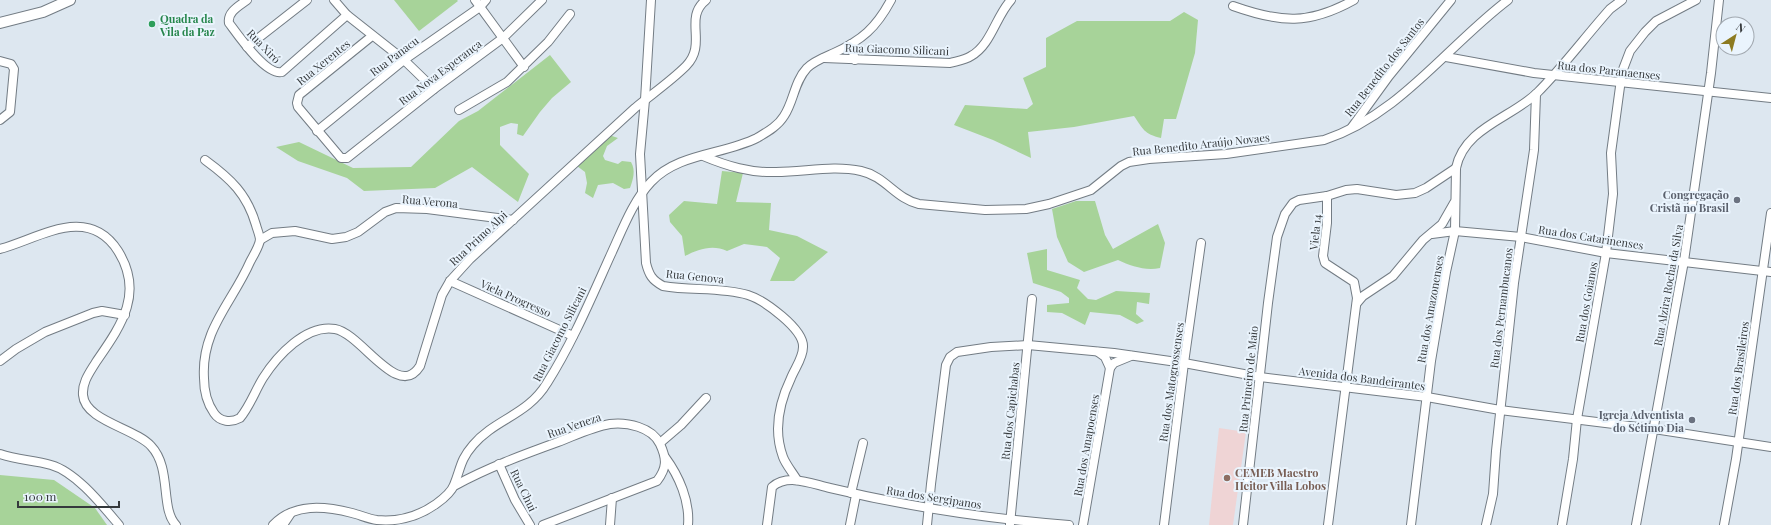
<svg xmlns="http://www.w3.org/2000/svg" width="1771" height="525" viewBox="0 0 1771 525" font-family="'Playfair Display',serif">
<rect width="100%" height="100%" fill="#dde7f0"/>
<polygon fill="#efd4d5" points="1219,428 1246,432 1233,525 1209,525"/>
<g fill="#a7d399">
<polygon points="394,0 457,0 458,1 419,31"/>
<path d="M1184,12l14,8 -3,33 -19,66h-12l-3,19c-17,-4 -18,-9 -27,-22l-60,11 -46,5 3,26 -38,-18 -39,-15 11,-20 62,4 6,-5 -10,-26 23,-11v-29l31,-17h93z"/>
<polygon points="550,55 571,82 552,98 540,112 523,136 517,134 518,124 511,123 500,127 500,145 529,174 518,202 472,167 435,188 364,191 347,178 298,161 276,147 299,142 353,168 411,167 459,121 478,111"/>
<path d="M609,135l9,3 -11,8 -4,10 2,4 13,4 4,-3 9,1c5,9 2,17 -1,26l-6,1 -11,-6 -15,2 -5,13 -8,-5 2,-10 -2,-11 -8,-6z"/>
<path d="M722,171l21,2 -7,29 35,1 -2,27 28,6 31,16 -34,29h-24l10,-23 -13,-11 -23,-3 -17,7c-14,-7 -29,-2 -42,5l-3,-20 -12,-14 -1,-7 15,-14 33,3z"/>
<path d="M1076,201h19l10,34 8,14 45,-25 7,19 -5,25c-15,3 -29,-2 -42,-8l-34,12 -16,-10 -11,-25 -5,-28z"/>
<polygon points="1047,249 1047,270 1080,280 1077,288 1088,299 1096,300 1116,291 1150,293 1149,304 1137,302 1136,314 1144,321 1137,324 1120,315 1090,312 1085,325 1062,313 1047,312 1047,305 1069,303 1069,298 1061,292 1033,283 1027,253"/>
<polygon points="0,475 54,480 95,508 107,525 0,525"/>
</g>
<g fill="none" stroke-linecap="round" stroke-linejoin="round">
<defs>
<g id="minor">
<path d="M247,0c-8,6 -20,12 -18,23 9,12 37,53 53,49l65,-57"/>
<polyline points="334,0 347,15 404,60 434,89"/>
<polyline points="475,0 524,67"/>
<path d="M651,0l-6,100 -5,54 6,109c3,12 6,17 17,23 28,5 58,1 85,9 16,5 56,34 55,52 0,11 -8,21 -12,31 -12,25 -18,52 -8,79 3,8 10,16 14,23"/>
<path d="M1233,6c48,17 76,19 121,-6"/>
<polyline points="372,36 299,95 297,103 298,107 341,158 347,158 434,89 503,38 542,0"/>
<polyline points="851,44 855,60"/>
<polyline points="247,47 307,0"/>
<polyline points="1446,57 1534,73 1771,98"/>
<path d="M824,58l126,5c7,-2 15,-3 21,-7 20,-11 25,-40 40,-56"/>
<polyline points="0,61 11,64 14,69 10,112 0,120"/>
<polyline points="459,110 507,82 548,42 570,14"/>
<polyline points="1352,127 1389,76 1451,0"/>
<polyline points="317,131 404,60 480,7 486,0"/>
<path d="M703,156c24,10 47,17 73,16 29,0 57,-7 85,-1 24,5 35,28 58,33l66,6 41,-1 23,-5 42,-14 30,-24 8,-4 20,-3 77,-5 98,-14c76,-25 123,-94 184,-140"/>
<path d="M205,160c26,19 42,34 51,65 1,4 4,11 4,15 -1,7 -7,16 -10,22 -18,41 -49,68 -46,116 0,12 3,25 10,35 6,9 17,10 26,5 10,-12 15,-27 23,-40 14,-22 43,-54 72,-49 27,5 63,72 85,37l22,-71 8,-14 20,-22c55,-50 110,-100 165,-151 17,-14 36,-27 51,-42 22,-22 -3,-48 20,-66"/>
<polyline points="1327,196 1327,223 1323,256 1325,263 1354,282 1357,298 1328,525"/>
<polyline points="1432,234 1455,231 1521,237 1606,253 1771,272"/>
<polyline points="260,240 272,233 295,231 332,239 346,237 358,232 385,212 396,208 427,209 513,220"/>
<path d="M0,249c40,-11 88,-45 118,2 27,43 2,76 -22,111 -6,10 -14,20 -13,33 2,26 52,33 68,51 21,22 9,63 25,79"/>
<polyline points="450,281 573,336"/>
<polyline points="1357,303 1363,296 1393,276 1423,240 1442,224 1454,203"/>
<polyline points="1098,352 1105,357 1110,368 1114,363 1131,356"/>
<polyline points="0,361 16,349 45,332 93,313 102,311 125,315"/>
<polyline points="660,443 681,425 706,398"/>
<path d="M0,454c16,6 34,6 51,11 25,7 51,40 68,60"/>
<path d="M665,457c14,19 25,44 23,68"/>
<polyline points="499,464 515,500 530,525"/>
<path d="M454,486c33,-18 68,-31 104,-44 16,-6 34,-15 52,-18 17,-2 42,3 50,20 7,15 7,24 -3,37l-114,44"/>
<polyline points="851,493 863,443"/>
<polyline points="1010,524 1032,299"/>
<path d="M273,525c21,-22 51,-19 79,-12 8,2 17,6 25,7 21,2 42,-4 59,-16 7,-5 15,-11 18,-19 7,-17 6,-25 19,-40 22,-26 55,-30 74,-62 26,-41 45,-87 65,-131 11,-24 21,-51 39,-70 27,-29 72,-27 106,-44 10,-6 21,-12 27,-22 10,-15 10,-34 23,-48 7,-7 18,-11 27,-15 28,-13 42,-25 57,-53"/>
<polyline points="283,525 291,513"/>
<polyline points="610,525 612,498"/>
<path d="M767,525l5,-38c16,-14 40,-3 58,1 79,19 159,31 239,37"/>
<polyline points="850,525 856,495"/>
<polyline points="927,525 931,484 946,365 950,357 957,352 991,347 1028,345 1114,353 1184,363 1260,377 1427,397 1500,410 1654,429 1771,447"/>
<polyline points="1083,525 1110,368"/>
<polyline points="1164,525 1184,363 1201,243"/>
<polyline points="1243,525 1268,303 1277,237 1285,214 1293,203 1299,200 1327,196 1346,190 1357,189 1396,195 1415,193 1426,188 1456,168"/>
<path d="M1411,525l20,-164 15,-89 9,-41 1,-63c8,-40 55,-50 81,-75 26,-26 48,-56 73,-84l12,-9"/>
<polyline points="1486,525 1493,494 1496,451 1514,283 1534,150 1536,94"/>
<polyline points="1562,525 1573,459 1577,419 1606,253 1613,194 1611,153 1622,72 1630,51 1645,32 1656,21 1696,0"/>
<polyline points="1636,525 1684,261 1711,73 1719,0"/>
<polyline points="1724,525 1736,459 1771,213"/>
</g>
<polyline id="tertiary" points="0,23 43,12 70,0"/>
</defs>
<use href="#minor" stroke="#737c84" stroke-width="10"/>
<use href="#tertiary" stroke="#737c84" stroke-width="12"/>
<use href="#minor" stroke="#fff" stroke-width="8"/>
<use href="#tertiary" stroke="#fff" stroke-width="10"/>
</g>
<circle fill="#2e9e5b" stroke="#eaf4fd" stroke-width="1.5" cx="152" cy="24" r="4"/>
<g fill="#6b7280" stroke="#eaf4fd" stroke-width="1.5">
<circle cx="1737" cy="200" r="4"/>
<circle cx="1692" cy="420" r="4"/>
</g>
<circle fill="#8d6e63" stroke="#eaf4fd" stroke-width="1.5" cx="1227" cy="478" r="4"/>
<g text-anchor="middle" dominant-baseline="central" stroke-width="4" stroke-linejoin="round" paint-order="stroke">
<g font-size="11" font-weight="bold" fill="#27864d" stroke="#eaf4fd" text-anchor="start">
<text x="160" y="18">Quadra da<tspan x="160" dy="13">Vila da Paz</tspan></text>
</g>
<g font-size="11" fill="#35393c" stroke="#eaf4fd">
<text transform="translate(264 46) rotate(46)">Rua Xiró</text>
<text transform="translate(897 49) rotate(2)">Rua Giacomo Silicani</text>
<text transform="translate(394 56) rotate(-37)">Rua Panacu</text>
<text transform="translate(323 62) rotate(-39)">Rua Xerentes</text>
<text transform="translate(1384 67) rotate(-52)">Rua Benedito dos Santos</text>
<text transform="translate(1609 70) rotate(6)">Rua dos Paranaenses</text>
<text transform="translate(440 72) rotate(-37)">Rua Nova Esperança</text>
<text transform="translate(1201 144) rotate(-6)">Rua Benedito Araújo Novaes</text>
<text transform="translate(430 201) rotate(5)">Rua Verona</text>
<text transform="translate(1315 232) rotate(-84)">Viela 14</text>
<text transform="translate(1591 237) rotate(9)">Rua dos Catarinenses</text>
<text transform="translate(478 238) rotate(-43)">Rua Primo Alpi</text>
<text transform="translate(695 276) rotate(6)">Rua Genova</text>
<text transform="translate(1668 285) rotate(-80)">Rua Alzira Rocha da Silva</text>
<text transform="translate(516 298) rotate(24)">Viela Progresso</text>
<text transform="translate(1586 302) rotate(-80)">Rua dos Goianos</text>
<text transform="translate(1501 308) rotate(-83)">Rua dos Pernambucanos</text>
<text transform="translate(1430 309) rotate(-80)">Rua dos Amazonenses</text>
<text transform="translate(559 334) rotate(-63)">Rua Giacomo Silicani</text>
<text transform="translate(1738 368) rotate(-82)">Rua dos Brasileiros</text>
<text transform="translate(1362 378) rotate(7)">Avenida dos Bandeirantes</text>
<text transform="translate(1248 379) rotate(-84)">Rua Primeiro de Maio</text>
<text transform="translate(1171 382) rotate(-82)">Rua dos Matogrossenses</text>
<text transform="translate(1010 411) rotate(-84)">Rua dos Capichabas</text>
<text transform="translate(574 425) rotate(-19)">Rua Veneza</text>
<text transform="translate(1086 445) rotate(-80)">Rua dos Amapoenses</text>
<text transform="translate(524 490) rotate(64)">Rua Chui</text>
<text transform="translate(934 497) rotate(9)">Rua dos Sergipanos</text>
</g>
<g font-size="11" font-weight="bold" fill="#5b616d" stroke="#eaf4fd" text-anchor="end">
<text x="1729" y="194">Congregação<tspan x="1729" dy="13">Cristã no Brasil</tspan></text>
<text x="1684" y="414">Igreja Adventista<tspan x="1684" dy="13">do Sétimo Dia</tspan></text>
</g>
<g font-size="11" font-weight="bold" fill="#785e54" stroke="#eaf4fd" text-anchor="start">
<text x="1235" y="472">CEMEB Maestro<tspan x="1235" dy="13">Heitor Villa Lobos</tspan></text>
</g>
</g>
<g transform="translate(1735 36) rotate(36)"><circle r="19" fill="#eaf4fd" stroke="#a2a9b0"/>
<path d="M0-3L7 15L0 10L-7 15Z" fill="#8d7b21"/>
<text y="-6" font-size="11" font-weight="bold" text-anchor="middle" fill="#35393c">N</text>
</g>
<path d="M18 501v6h101v-6" fill="none" stroke="#35393c" stroke-width="2"/>
<text x="24" y="501" font-size="12" fill="#35393c" stroke="#eaf4fd" stroke-width="3" paint-order="stroke">100 m</text>
</svg>
